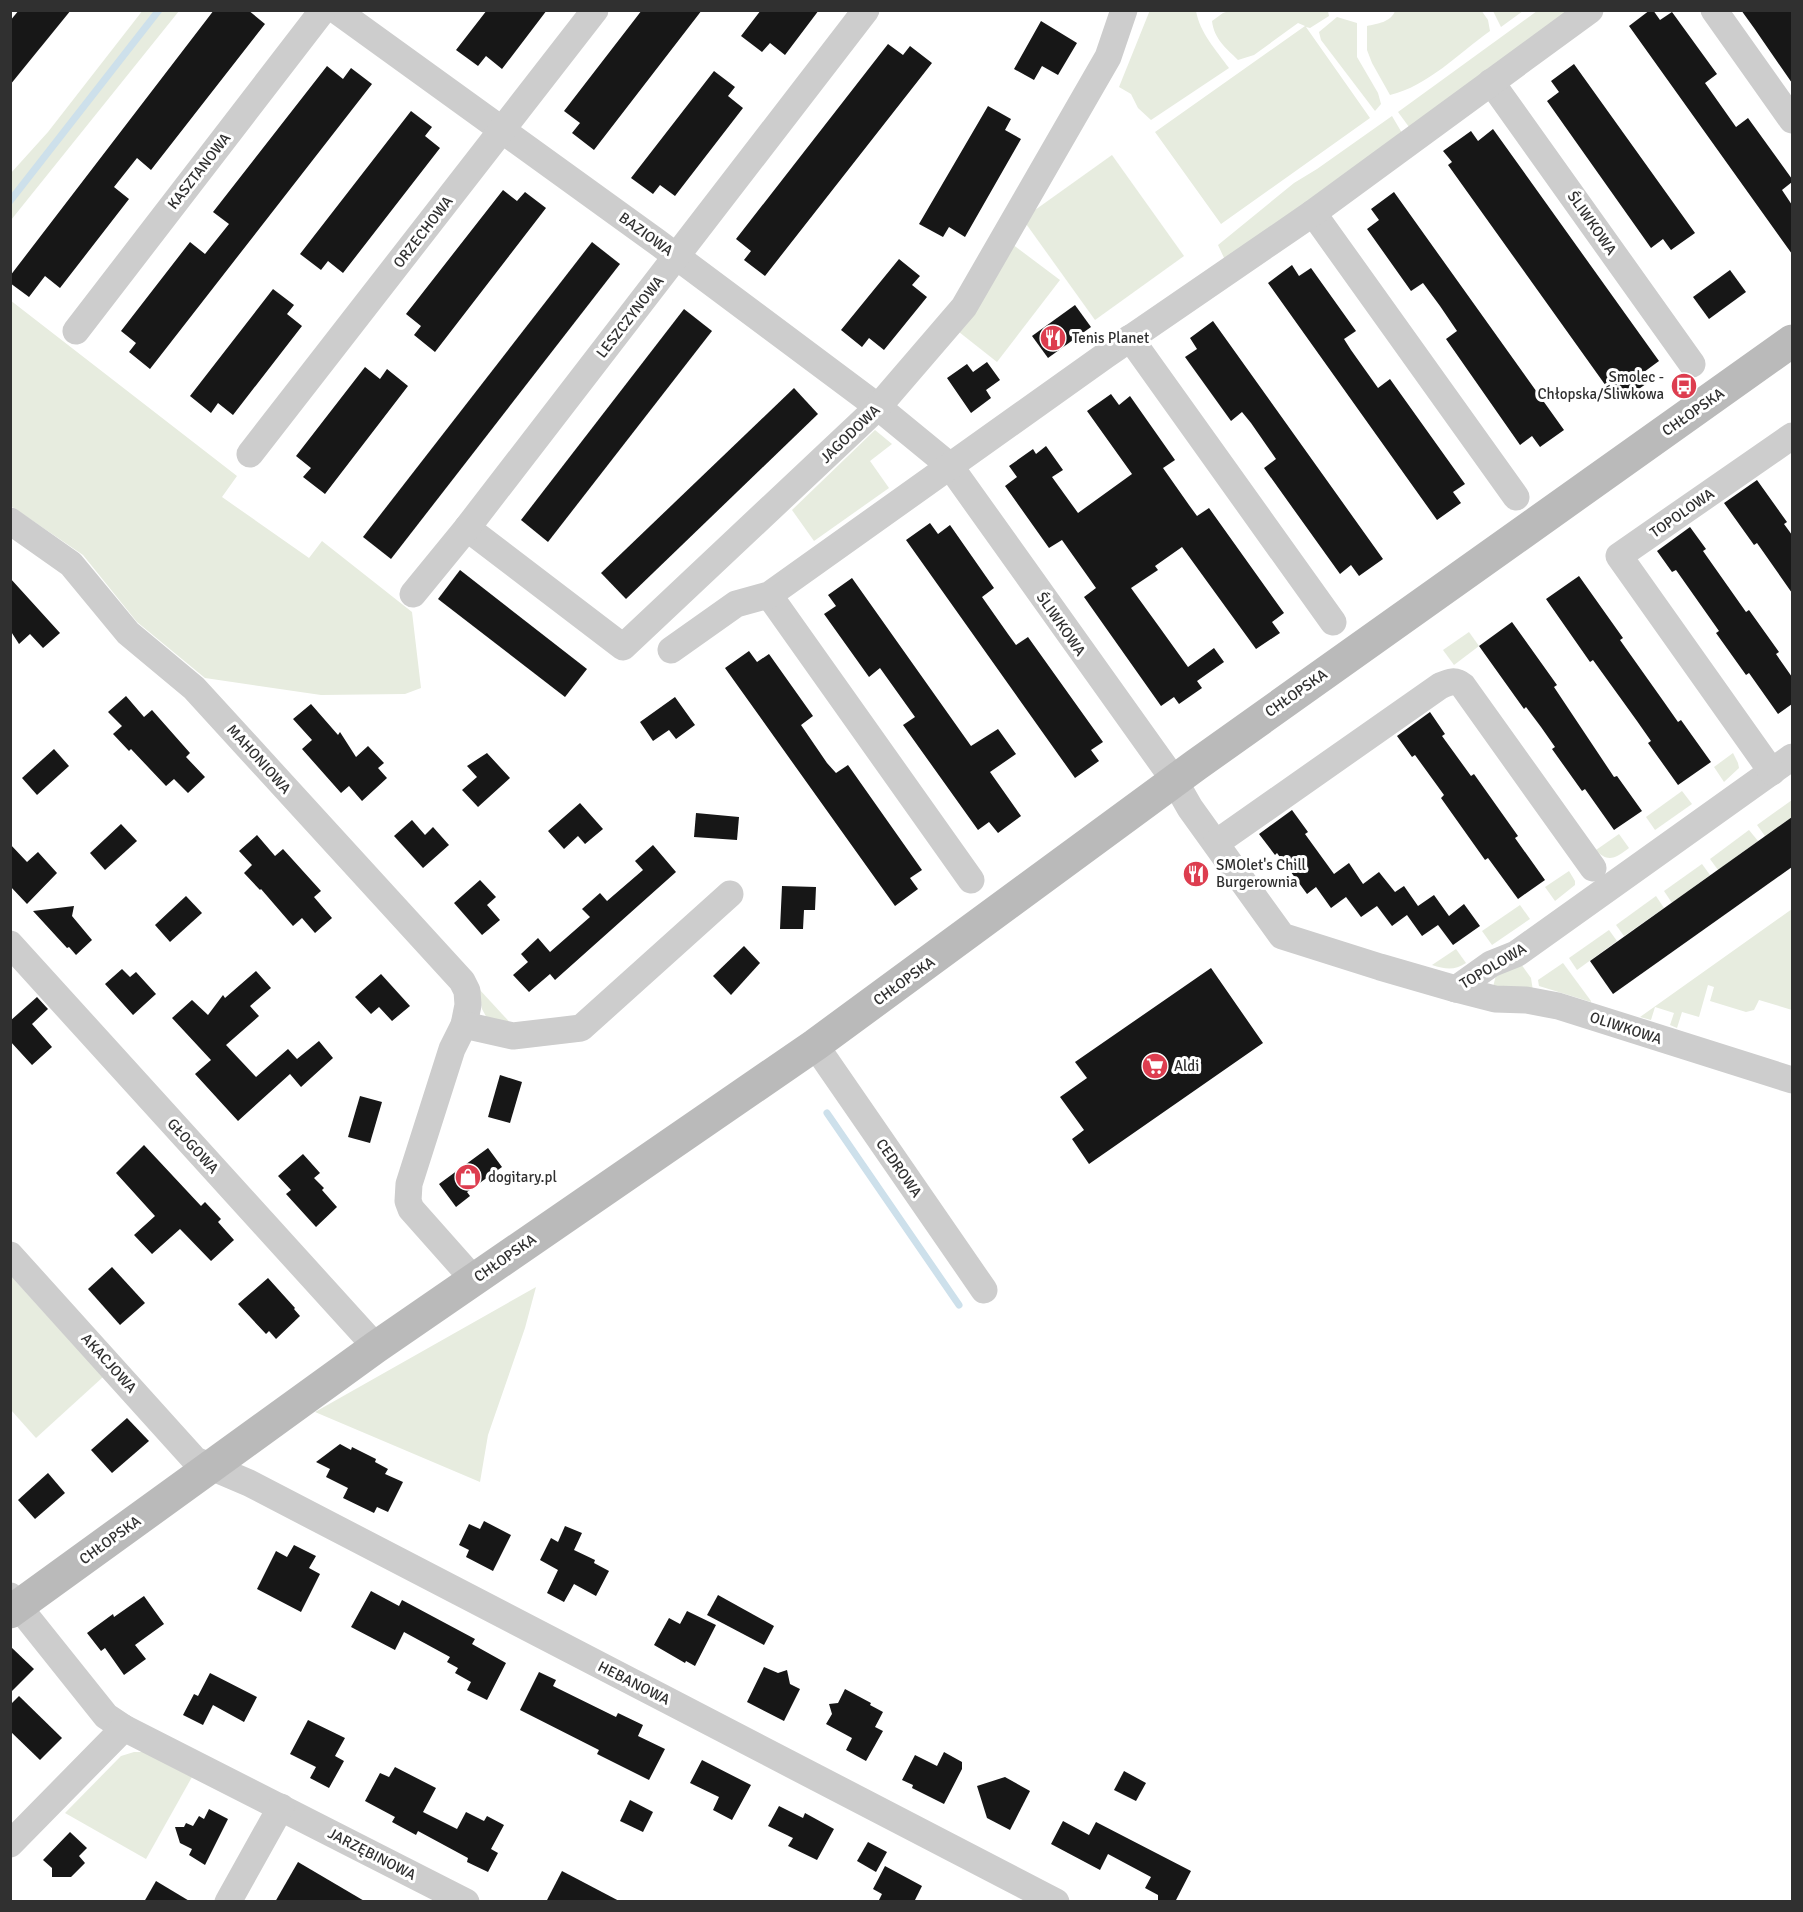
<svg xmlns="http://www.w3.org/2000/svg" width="1803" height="1912" viewBox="0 0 1803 1912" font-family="Signika,sans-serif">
<rect width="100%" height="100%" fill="#fff"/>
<g fill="#e7ecdf">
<polygon points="143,10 179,11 11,220 11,173 48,132"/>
<path d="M1150,10l46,1c4,22 20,39 33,57l-78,52 -13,-12 -7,-14 -12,-7z"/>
<path d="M1232,10l96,1 1,5 -19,12 -4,-1 64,91 -149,106 -66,-92 150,-106 -7,-3 -44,32 -16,5c-12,-12 -24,-21 -26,-39l11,-8z"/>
<path d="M1481,10l7,10 2,11c-31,22 -62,55 -100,64l-18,-32 -5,-13v-24c10,-2 24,-4 28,-15z"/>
<polygon points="1493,11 1523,11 1501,27"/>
<polygon points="1537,11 1570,11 1409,127 1398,112"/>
<polygon points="1337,17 1357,23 1357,57 1378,93 1381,104 1375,111 1321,40 1319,32"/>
<polygon points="1392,116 1402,133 1225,260 1218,245 1294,183 1317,169"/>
<polygon points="1112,155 1184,256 1095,320 1024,221 1028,215"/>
<polygon points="1012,244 1060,280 997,362 959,332"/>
<polygon points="10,300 237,476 222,497 309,558 322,541 412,612 421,688 405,694 321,695 205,678 137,622 83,555 11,506"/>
<polygon points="875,430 892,444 870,461 889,488 814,541 792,510"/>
<polygon points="1469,632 1479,646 1454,665 1443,650"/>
<polygon points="1733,753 1738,763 1739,768 1724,782 1714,767"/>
<polygon points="1682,791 1692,804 1655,830 1646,817"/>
<polygon points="1792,800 1792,817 1765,836 1757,825"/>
<polygon points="1749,830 1758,841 1718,870 1710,859"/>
<path d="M1619,834l10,14c-12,9 -21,16 -33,2z"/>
<polygon points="1702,864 1710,875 1672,903 1664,891"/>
<polygon points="1569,871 1575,881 1575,885 1555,901 1545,887"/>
<polygon points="1656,896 1664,908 1624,936 1616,925"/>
<polygon points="1520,905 1530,919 1492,945 1482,931"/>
<polygon points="1792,909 1792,1010 1759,1000 1754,1010 1746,1012 1710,1001 1714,987 1708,985 1699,1017 1682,1012 1677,1028 1670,1025 1674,1013 1655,1007 1651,1020 1640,1017"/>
<polygon points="1609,930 1617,941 1577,970 1569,958"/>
<path d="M1456,949l10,14c-12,8 -21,6 -34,2z"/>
<polygon points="1563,963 1591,1001 1591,1002 1539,986 1538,980"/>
<polygon points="1521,964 1531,978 1533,991 1493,987 1496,975"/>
<polygon points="479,989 515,1028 488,1020 482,1009"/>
<polygon points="10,1275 103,1377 36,1438 11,1410"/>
<polygon points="536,1287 525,1328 488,1435 480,1482 315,1412"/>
<polygon points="134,1752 143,1752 192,1777 146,1859 65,1813 121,1756"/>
</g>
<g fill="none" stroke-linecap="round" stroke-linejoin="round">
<g stroke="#cde0eb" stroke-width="7">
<polyline points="10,201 159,10"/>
<polyline points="827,1113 959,1305"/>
</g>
</g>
<g fill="#171717">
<polygon points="19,10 71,10 10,85 10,21"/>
<polygon points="214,10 248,10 265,24 151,170 137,158 114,187 129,199 60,288 45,276 29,297 10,283 10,276"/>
<polygon points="487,10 547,10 502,69 486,56 478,66 456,50"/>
<polygon points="642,10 702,10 594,150 572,133 580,123 564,111"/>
<polygon points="761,10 819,10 785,55 770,43 762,52 741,36"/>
<polygon points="1650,10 1653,10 1660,20 1672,12 1717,74 1705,83 1736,127 1748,118 1792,179 1792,182 1782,190 1792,205 1792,254 1629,26"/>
<polygon points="1741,10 1792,10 1792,83 1754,28"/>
<polygon points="1041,21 1077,43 1058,75 1042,66 1034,80 1014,69"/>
<polygon points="888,44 903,55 910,46 932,63 765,276 744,260 751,251 736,239"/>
<polygon points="1574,64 1695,233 1671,250 1663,239 1651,248 1547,101 1559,92 1551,81"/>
<polygon points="327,66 343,79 351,68 372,84 150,369 129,352 136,343 121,331 190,242 205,254 229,224 213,212"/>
<polygon points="714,71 735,87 728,96 743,108 675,196 660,185 653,194 631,178"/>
<polygon points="988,106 1011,119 1005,130 1021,139 965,237 949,227 943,237 919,224"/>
<polygon points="411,111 432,127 425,136 440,148 343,273 328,261 321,270 300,254"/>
<polygon points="1493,129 1659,361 1644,372 1650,381 1622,401 1615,391 1611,393 1448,165 1452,162 1443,151 1471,131 1478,141"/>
<polygon points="503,190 517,201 525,192 546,208 435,352 414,335 421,326 406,314"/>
<polygon points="1394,192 1564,430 1540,447 1532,436 1520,445 1446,339 1457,331 1440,306 1423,283 1411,291 1367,229 1379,220 1371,209"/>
<polygon points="592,242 620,264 391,559 363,537"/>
<polygon points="899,259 920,276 912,285 927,297 884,350 869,338 862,347 841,330"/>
<polygon points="1292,265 1299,276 1311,268 1356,331 1344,339 1351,350 1378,388 1390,379 1465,484 1453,492 1461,503 1437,520 1268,283"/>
<polygon points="1730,270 1746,292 1709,319 1693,297"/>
<polygon points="273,289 294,305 287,314 302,326 233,415 218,403 211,413 190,396"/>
<polygon points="1075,305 1091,327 1048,358 1032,336"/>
<polygon points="684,309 712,331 548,542 521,520"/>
<polygon points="1213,321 1383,559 1359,576 1351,565 1340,574 1264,468 1276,459 1251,423 1242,412 1231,421 1185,357 1197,349 1190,338"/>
<polygon points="987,362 1000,380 986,390 991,398 971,413 947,378 967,364 973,372"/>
<polygon points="365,367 380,379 387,369 408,386 325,494 303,477 311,468 296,456"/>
<polygon points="794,388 818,414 626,599 601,573"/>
<polygon points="1111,394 1119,405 1130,396 1175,460 1163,468 1189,505 1197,516 1209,508 1284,613 1272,622 1280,633 1256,649 1182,547 1155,566 1158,570 1131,588 1160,628 1188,667 1214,648 1224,662 1197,681 1202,688 1179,704 1174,697 1161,706 1084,597 1096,588 1062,540 1049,548 1005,486 1017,477 1009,466 1033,449 1036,454 1046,446 1063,470 1052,477 1078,513 1132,474 1087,411"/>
<polygon points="1757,480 1787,522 1784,524 1792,535 1792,593 1757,543 1754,545 1724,503"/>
<polygon points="930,523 938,534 950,525 994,588 982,597 1008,634 1016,645 1028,637 1103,742 1091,750 1099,761 1075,778 906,540"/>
<polygon points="1690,527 1706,549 1703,551 1746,612 1749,610 1779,652 1776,654 1792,677 1792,704 1778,714 1749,673 1746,675 1716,633 1719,631 1676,570 1672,572 1657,551"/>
<polygon points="460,570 587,669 565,697 438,599"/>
<polygon points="1579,576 1623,638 1620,640 1664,702 1678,722 1681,720 1711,762 1678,785 1648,743 1651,741 1637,721 1593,660 1590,662 1546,599"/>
<polygon points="10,578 60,633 43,648 30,634 19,644 10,630"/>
<polygon points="852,578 971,746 998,729 1016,754 990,772 1021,816 998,833 989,822 978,830 903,725 915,717 880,668 869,677 824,614 836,606 828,595"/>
<polygon points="1512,622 1557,685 1554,687 1614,777 1617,776 1642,811 1614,830 1585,789 1582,791 1552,749 1555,747 1541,727 1526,707 1524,709 1479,646"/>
<polygon points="749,651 757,662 769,654 813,716 801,725 827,763 836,773 848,765 922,870 910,878 918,889 895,906 725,668"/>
<polygon points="126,696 144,717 152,710 190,753 186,757 205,777 188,793 174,779 166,786 131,749 129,751 113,734 122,726 108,712"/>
<polygon points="675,697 695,725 676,739 669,730 653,741 640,722"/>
<polygon points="311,704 338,735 340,732 356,757 368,746 384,763 378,768 387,778 362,801 349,786 341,793 302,749 312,740 293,719"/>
<polygon points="1430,712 1445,734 1442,736 1471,776 1474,774 1518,836 1515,838 1545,880 1518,899 1488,858 1485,860 1441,798 1444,795 1415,755 1412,757 1397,736"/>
<polygon points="54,749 69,766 37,795 22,778"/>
<polygon points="487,753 510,778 478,807 462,790 477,777 467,766"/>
<polygon points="580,803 603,829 585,844 578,836 564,849 548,831"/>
<polygon points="1292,810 1308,832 1305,834 1334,874 1349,863 1363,884 1379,872 1395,892 1404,886 1418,906 1434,895 1449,916 1464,904 1480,926 1453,945 1438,925 1422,936 1407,915 1392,926 1377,906 1361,917 1346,897 1331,908 1316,887 1307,894 1277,853 1275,855 1259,834"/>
<polygon points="696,813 739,817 737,840 694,837"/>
<polygon points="1792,817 1792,867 1613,994 1590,961"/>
<polygon points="412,820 425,835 433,827 449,845 423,868 394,836"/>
<polygon points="121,824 137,841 105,870 90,853"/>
<polygon points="257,835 275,856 283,849 321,891 314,897 332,918 315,933 302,918 293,926 261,889 260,890 244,873 252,865 239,851"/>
<polygon points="10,844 27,862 38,852 57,873 27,904 10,886"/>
<polygon points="653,845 676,872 555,980 550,974 529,992 513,975 528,962 521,954 538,938 550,952 590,917 582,909 600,893 607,901 643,870 635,861"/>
<polygon points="480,880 496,897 487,905 500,920 482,935 454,903"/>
<polygon points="782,886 816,887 815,910 804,910 803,929 780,929"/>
<polygon points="186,896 202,913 170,942 155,925"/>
<polygon points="74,906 72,916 92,940 76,955 69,947 67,948 33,911"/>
<polygon points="744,946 760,963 731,995 713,976"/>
<polygon points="1211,968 1263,1043 1089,1164 1072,1139 1084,1130 1060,1097 1087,1078 1075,1062"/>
<polygon points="122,969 130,977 136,972 156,994 133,1015 105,984"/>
<polygon points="256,971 271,988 250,1006 259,1016 226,1045 256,1077 288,1049 297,1059 319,1041 333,1058 301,1087 290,1074 238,1121 195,1074 211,1060 172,1018 192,1000 208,1015 223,995 225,998"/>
<polygon points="381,974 410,1006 392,1021 379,1007 371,1014 355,997"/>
<polygon points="37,997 48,1009 32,1024 52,1047 32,1065 10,1041 10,1021"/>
<polygon points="500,1075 522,1082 510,1123 488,1117"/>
<polygon points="360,1096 382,1102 370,1143 348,1137"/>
<polygon points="144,1145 201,1206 205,1202 221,1219 218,1222 234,1240 211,1261 180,1229 152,1254 134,1235 155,1216 116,1173"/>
<polygon points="488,1148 502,1167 467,1192 470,1196 456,1207 439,1184"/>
<polygon points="303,1154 320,1173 314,1178 324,1188 322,1190 337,1207 316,1227 286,1194 291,1190 278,1176"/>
<polygon points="112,1267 145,1303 120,1325 88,1289"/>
<polygon points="268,1278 295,1308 294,1309 300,1316 276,1339 269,1331 266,1334 238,1304"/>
<polygon points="127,1418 149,1441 112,1473 91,1450"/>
<polygon points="340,1444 351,1450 352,1447 376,1459 375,1462 388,1469 385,1474 403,1482 388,1512 377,1507 374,1513 343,1498 348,1488 326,1477 330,1469 316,1462"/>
<polygon points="48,1473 65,1493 35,1519 18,1500"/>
<polygon points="484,1521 511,1535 493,1571 466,1557 469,1550 459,1545 469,1524 480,1529"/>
<polygon points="565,1526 582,1533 574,1550 595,1560 594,1563 609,1571 596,1596 574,1584 564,1602 547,1593 558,1570 540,1560 551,1538 558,1542"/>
<polygon points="294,1545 316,1556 309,1568 320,1574 301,1612 257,1589 276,1551 287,1557"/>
<polygon points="371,1591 399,1606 402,1600 475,1639 472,1644 506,1663 487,1700 467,1690 471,1682 455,1673 458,1668 447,1662 450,1657 404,1632 395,1650 351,1627"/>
<polygon points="718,1595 774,1626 764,1645 707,1615"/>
<polygon points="144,1596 164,1624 135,1645 146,1659 124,1675 105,1648 101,1651 87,1633 113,1614 114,1617"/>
<polygon points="687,1611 716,1625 695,1666 686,1661 685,1663 654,1645 669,1618 680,1624"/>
<polygon points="10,1646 34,1669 10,1693"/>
<polygon points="764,1667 778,1673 787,1670 790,1684 800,1689 784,1721 747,1702"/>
<polygon points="539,1672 556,1680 553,1686 616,1717 618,1713 643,1725 638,1736 665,1749 649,1780 597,1754 599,1750 520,1710"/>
<polygon points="210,1673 257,1697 244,1722 213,1705 203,1725 183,1715 194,1694 198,1696"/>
<polygon points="845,1689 871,1703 870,1705 883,1712 875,1727 883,1731 866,1761 846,1750 852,1738 826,1724 832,1714 829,1704 838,1703"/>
<polygon points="19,1696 62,1738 40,1760 10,1731 10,1705"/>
<polygon points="308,1720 345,1738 335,1756 344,1761 329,1788 310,1778 316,1767 290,1754"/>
<polygon points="944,1752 962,1762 962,1769 944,1804 912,1788 913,1785 902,1780 915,1755 937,1766"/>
<polygon points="702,1760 751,1785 732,1820 713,1810 719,1797 690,1783"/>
<polygon points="395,1767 436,1788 423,1812 457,1829 466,1812 484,1821 487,1816 504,1825 491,1849 498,1853 488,1872 467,1862 468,1858 418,1831 416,1835 392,1822 395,1817 365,1801 380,1773 389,1777"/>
<polygon points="1124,1771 1146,1783 1136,1801 1114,1790"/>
<polygon points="1005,1777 1030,1791 1010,1830 987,1818 977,1786"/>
<polygon points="630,1800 653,1812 643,1832 620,1821"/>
<polygon points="779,1806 803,1818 805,1813 834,1829 817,1860 788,1846 793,1838 768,1826"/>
<polygon points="209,1809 228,1819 205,1865 189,1855 192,1849 180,1843 175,1827 184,1827 186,1823 193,1826 199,1816 204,1819"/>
<polygon points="1063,1821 1089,1835 1096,1822 1191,1871 1175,1902 1158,1902 1158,1895 1145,1888 1151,1877 1108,1854 1100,1870 1051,1844"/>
<polygon points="70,1832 87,1848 79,1856 85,1863 71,1877 52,1877 52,1868 43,1860"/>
<polygon points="868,1842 887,1852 876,1872 857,1861"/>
<polygon points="298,1862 366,1902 275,1902"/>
<polygon points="885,1866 922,1886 914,1902 878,1902 882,1894 873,1889"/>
<polygon points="562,1871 621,1902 546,1902"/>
<polygon points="156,1881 191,1902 144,1902"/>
</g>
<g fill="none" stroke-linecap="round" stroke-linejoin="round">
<g stroke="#cdcdcd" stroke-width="27">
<polyline points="336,10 657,242 878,407 950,466 1174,780 1190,808 1282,936 1380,967 1456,989 1491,964 1516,954 1792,757"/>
<polyline points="1714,10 1792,120"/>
<polyline points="1491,82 1692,364"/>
<polyline points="1313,213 1516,497"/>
<polyline points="76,331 323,10"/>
<polyline points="1130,338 1333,622"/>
<polyline points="250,454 595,10"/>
<polyline points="10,521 71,564 128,633 194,688 462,981 467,991 468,1005 464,1025 452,1049 409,1184 408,1201 411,1209 474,1280"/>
<polyline points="467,528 623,647 878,407 964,307 1108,57 1124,10"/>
<polyline points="413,594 467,528 866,10"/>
<polyline points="769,595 971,880"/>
<polyline points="671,650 736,604 769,595 1106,355 1313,213 1590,10"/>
<polyline points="1772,772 1619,556 1792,436"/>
<path d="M1216,843l224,-157c9,-4 15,-7 23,0l130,182"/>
<polyline points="10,944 376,1347"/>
<polyline points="1456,989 1495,999 1526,1000 1558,1006 1792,1080"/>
<polyline points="464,1025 513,1036 581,1028 730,894"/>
<polyline points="815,1045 984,1290"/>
<polyline points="10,1255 195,1460 249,1483 1056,1902"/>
<polyline points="10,1596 106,1716 124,1728 466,1902"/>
<polyline points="10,1844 124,1728"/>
<polyline points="228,1902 281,1807"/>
</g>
<polyline stroke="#bababa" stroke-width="33" points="10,1612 376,1347 815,1045 1196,765 1792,341"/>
</g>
<defs>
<symbol id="restaurant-disc" viewBox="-11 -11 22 22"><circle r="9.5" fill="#dd3d4f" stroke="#fff"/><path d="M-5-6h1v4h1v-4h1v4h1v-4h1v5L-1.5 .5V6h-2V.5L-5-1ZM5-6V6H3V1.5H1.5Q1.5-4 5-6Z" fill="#fff"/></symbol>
<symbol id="bus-disc" viewBox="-11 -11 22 22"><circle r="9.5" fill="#dd3d4f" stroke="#fff"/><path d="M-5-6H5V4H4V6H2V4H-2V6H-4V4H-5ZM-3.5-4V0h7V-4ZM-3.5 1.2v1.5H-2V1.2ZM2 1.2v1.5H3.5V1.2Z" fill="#fff"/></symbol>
<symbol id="supermarket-disc" viewBox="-11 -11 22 22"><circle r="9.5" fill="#dd3d4f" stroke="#fff"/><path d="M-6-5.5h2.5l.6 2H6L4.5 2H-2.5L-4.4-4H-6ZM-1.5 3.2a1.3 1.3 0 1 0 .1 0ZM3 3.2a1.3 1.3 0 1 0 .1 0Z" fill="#fff"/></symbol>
<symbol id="shop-disc" viewBox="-11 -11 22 22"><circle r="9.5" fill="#dd3d4f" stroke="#fff"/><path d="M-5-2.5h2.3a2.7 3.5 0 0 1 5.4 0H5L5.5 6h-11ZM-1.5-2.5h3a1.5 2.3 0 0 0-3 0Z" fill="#fff"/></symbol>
</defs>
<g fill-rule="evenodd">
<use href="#restaurant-disc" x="1038" y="323" width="30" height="30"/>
<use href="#bus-disc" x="1669" y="371" width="30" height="30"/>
<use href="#restaurant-disc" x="1181" y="859" width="30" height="30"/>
<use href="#supermarket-disc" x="1140" y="1051" width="30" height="30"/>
<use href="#shop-disc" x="453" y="1162" width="30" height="30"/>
</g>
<g text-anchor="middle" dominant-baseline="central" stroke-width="6" stroke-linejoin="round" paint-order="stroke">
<g font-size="15" fill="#303030" stroke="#fff">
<text transform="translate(199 171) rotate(-52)">KASZTANOWA</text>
<text transform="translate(1592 223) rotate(55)">ŚLIWKOWA</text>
<text transform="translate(423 232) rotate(-52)">ORZECHOWA</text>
<text transform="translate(646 234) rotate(36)">BAZIOWA</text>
<text transform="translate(630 317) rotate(-52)">LESZCZYNOWA</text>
<text transform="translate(1693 412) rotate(-35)">CHŁOPSKA</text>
<text transform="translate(850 434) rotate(-44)">JAGODOWA</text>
<text transform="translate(1682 513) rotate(-35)">TOPOLOWA</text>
<text transform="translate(1061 624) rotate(55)">ŚLIWKOWA</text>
<text transform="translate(1296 693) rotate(-35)">CHŁOPSKA</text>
<text transform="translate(259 759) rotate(48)">MAHONIOWA</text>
<text transform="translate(1493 966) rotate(-31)">TOPOLOWA</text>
<text transform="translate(904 981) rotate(-36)">CHŁOPSKA</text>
<text transform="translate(1626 1028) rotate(18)">OLIWKOWA</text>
<text transform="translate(193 1146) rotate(48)">GŁOGOWA</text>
<text transform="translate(899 1168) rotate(55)">CEDROWA</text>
<text transform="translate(505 1258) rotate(-35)">CHŁOPSKA</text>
<text transform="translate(109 1363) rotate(48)">AKACJOWA</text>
<text transform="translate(110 1540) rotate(-36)">CHŁOPSKA</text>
<text transform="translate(634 1683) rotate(27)">HEBANOWA</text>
<text transform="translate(372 1854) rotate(27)">JARZĘBINOWA</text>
</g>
<g font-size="15" fill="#303030" stroke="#fff" text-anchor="start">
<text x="1072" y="338">Tenis Planet</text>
<text x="1664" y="377" text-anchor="end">Smolec -<tspan x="1664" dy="17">Chłopska/Śliwkowa</tspan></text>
<text x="1216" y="865">SMOlet's Chill<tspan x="1216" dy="17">Burgerownia</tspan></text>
<text x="1174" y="1066">Aldi</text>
<text x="488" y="1177">dogitary.pl</text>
</g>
</g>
<rect width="1803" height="1912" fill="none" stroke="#303030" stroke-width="24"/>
</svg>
